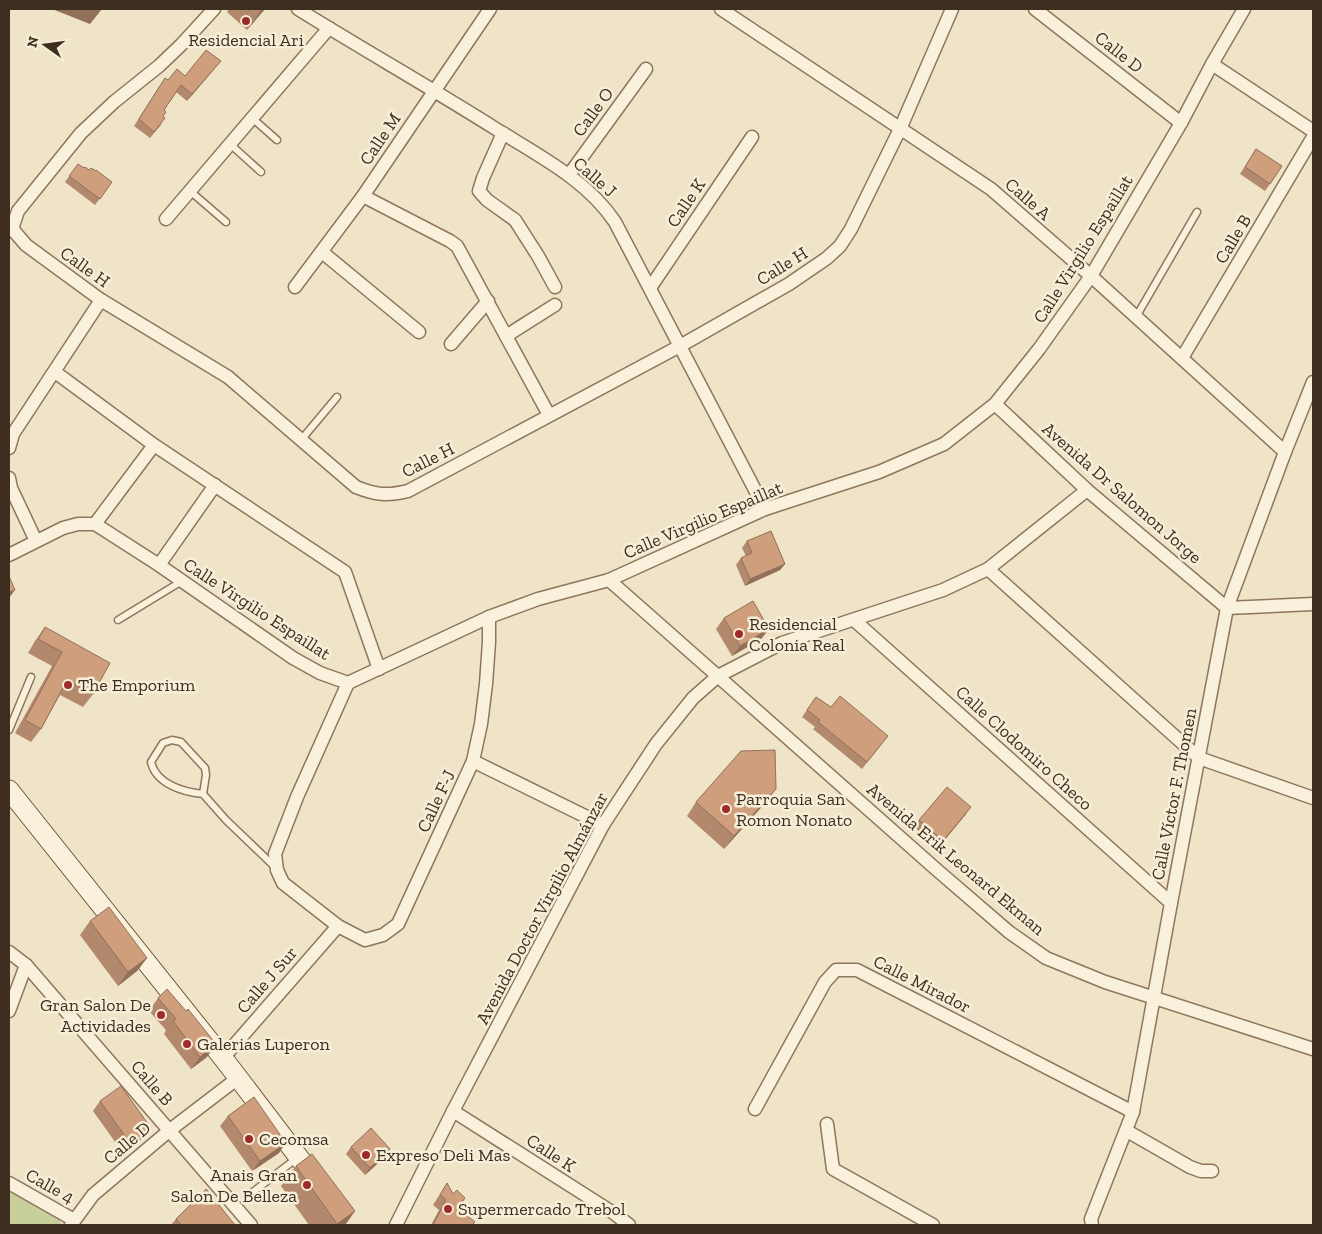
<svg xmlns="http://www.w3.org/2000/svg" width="1322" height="1234" viewBox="0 0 1322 1234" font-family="'Zilla Slab',serif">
<rect width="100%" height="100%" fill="#f0e4c8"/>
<polygon fill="#c9cf9b" points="9,1190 58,1217 62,1225 9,1225"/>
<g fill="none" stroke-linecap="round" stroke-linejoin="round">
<defs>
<g id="service">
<polyline points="252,118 277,140"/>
<polyline points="230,144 261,172"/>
<polyline points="190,191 226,222"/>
<polyline points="1136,317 1197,212"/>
<polyline points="301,440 337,397"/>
<polyline points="118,620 182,581"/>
<polyline points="9,730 31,677"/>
<path d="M203,794c-20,-2 -47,-10 -52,-32l12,-19 9,-3 9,2 24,26 1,7 -3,19 23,26 49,47"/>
<polyline points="249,1195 297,1158"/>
</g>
<g id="minor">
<path d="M214,9l-33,36 -22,21 -45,36 -33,31 -63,78 -5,15 1,5 12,14 75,55 127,77 128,110c20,8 31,9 52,4l272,-145 109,-62 38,-26 13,-12 11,-17 49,-100 52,-120"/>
<path d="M298,9c66,41 133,79 198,120 43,27 91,51 119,93l150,287"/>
<polyline points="721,9 991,189 1091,276 1285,452"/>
<polyline points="1035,9 1181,123"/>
<polyline points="1212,64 1313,131"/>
<polyline points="503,133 483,178 479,191 487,200 515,220 538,256 555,287"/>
<polyline points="569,175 646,69"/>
<polyline points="363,196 450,241 457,246 549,415"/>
<polyline points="166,219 329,28"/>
<polyline points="322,252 419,332"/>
<polyline points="295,287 363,196 490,9"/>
<polyline points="650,288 752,137"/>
<polyline points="506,336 555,305"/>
<polyline points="451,344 488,301"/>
<polyline points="1182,358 1313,137"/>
<polyline points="55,372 154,445 345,572 379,669"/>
<polyline points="995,404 1087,490 1227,608 1313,604"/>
<polyline points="9,448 13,434 101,300"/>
<polyline points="9,478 11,488 36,541"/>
<polyline points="95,524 154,445"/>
<polyline points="9,555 63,528 78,524 95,524 159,565 293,658 320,673 348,683 489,617 538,599 609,580 765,509 879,472 944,444 995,404 1039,349 1091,276 1181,123 1212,64 1244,9"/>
<polyline points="159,565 215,485"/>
<polyline points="988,569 1199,758 1313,798"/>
<polyline points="609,580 937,870 1009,932 1046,958 1105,982 1313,1049"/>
<polyline points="854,620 1171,903"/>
<polyline points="348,683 297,797 275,854 277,870 283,883 338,926 365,940 383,935 398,924 473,761 481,724 486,684 489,642 489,617"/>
<polyline points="473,761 603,825"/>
<polyline points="9,952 26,965 251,1225"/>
<polyline points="9,1011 26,965"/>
<polyline points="223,1058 338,926"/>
<polyline points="755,1109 825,982 836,970 857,970 1133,1112"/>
<polyline points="453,1111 615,1214 629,1225"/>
<polyline points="827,1124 833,1169 933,1225"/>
<polyline points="1127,1131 1190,1167 1201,1171 1212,1171"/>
<polyline points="9,1183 74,1220"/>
<polyline points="71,1225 93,1195 170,1130 238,1078"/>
<polyline points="396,1225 453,1111 603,825 656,744 693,698 718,676 782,643 943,590 988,569 1087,490"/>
<polyline points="1092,1225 1091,1219 1133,1112 1171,903 1227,608 1285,452 1313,382"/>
</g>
<polyline id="secondary" points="9,790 223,1058 316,1180"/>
</defs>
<use href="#service" stroke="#8d765c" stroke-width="9"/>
<use href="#minor" stroke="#8d765c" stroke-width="15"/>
<use href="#secondary" stroke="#6f573f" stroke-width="21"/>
<use href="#service" stroke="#faf1dc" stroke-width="6"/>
<use href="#minor" stroke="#faf1dc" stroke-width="12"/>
<use href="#secondary" stroke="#faf1dc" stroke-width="19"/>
</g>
<g fill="#b2896c">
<polygon points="229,9 265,9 247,30 227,12"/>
<polygon points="221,61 187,101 176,92 164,110 161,125 150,138 134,126 160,85 168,80 185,76"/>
<polygon points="1256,149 1282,166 1265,191 1240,174"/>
<polygon points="78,164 84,168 89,170 112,182 95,205 65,182"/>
<polygon points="747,541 785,564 780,570 745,586 736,565 741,558 746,556 742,548"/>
<polygon points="724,618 769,629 761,639 732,656 716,629"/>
<polygon points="45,627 93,694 83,707 60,695 41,729 31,742 15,733 52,666 28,653 35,641"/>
<polygon points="816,697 831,707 888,736 862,769 813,729 815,727 802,717"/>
<polygon points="696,802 766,802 724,849 687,816"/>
<polygon points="966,814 938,848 914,827 919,820"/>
<polygon points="90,921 147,958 137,971 118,986 80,935"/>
<polygon points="167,989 207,1057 191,1069 164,1034 166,1030 149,1011 158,998"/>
<polygon points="100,1101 143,1138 123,1153 93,1111"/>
<polygon points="228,1116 279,1153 252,1171 220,1126"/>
<polygon points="351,1147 390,1149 386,1156 365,1175 346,1154"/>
<polygon points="296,1166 355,1211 345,1225 309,1225 281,1186"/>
<polygon points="447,1183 453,1194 465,1198 461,1205 472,1225 431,1225 439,1210 433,1205"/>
<polygon points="176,1219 235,1225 171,1225"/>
</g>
<g fill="#916f58">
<polygon points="52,9 102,9 90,24"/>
<polygon points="262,9 265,9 247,30"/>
<polygon points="221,61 216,67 187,101 192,94"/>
<polygon points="785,564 780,570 745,586 750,579"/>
<polygon points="15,590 9,598 9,592"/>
<polygon points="769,629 761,639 732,656 740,646"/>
<polygon points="776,789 766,802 724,849 734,836"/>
<polygon points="971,807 966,814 938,848 943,841"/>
<polygon points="147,958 137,971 118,986 128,972"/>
<polygon points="216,1044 207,1057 191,1069 200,1057"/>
<polygon points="151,1128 143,1138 123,1153 130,1143"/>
<polygon points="286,1143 279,1153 252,1171 260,1161"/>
<polygon points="390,1149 386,1156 365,1175 370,1168"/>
<polygon points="355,1211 345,1225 336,1225 337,1224"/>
</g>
<g fill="#cf9f7d" stroke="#916f58">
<polygon points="206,50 221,61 192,94 181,85 164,110 166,112 163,116 165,118 154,132 139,119 165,78 168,80 177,69 185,76"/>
<polygon points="1256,149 1282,166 1270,184 1245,167"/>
<polygon points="78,164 84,168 85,167 89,170 91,168 96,171 96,170 112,182 100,199 69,176"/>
<polygon points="771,531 785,564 750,579 741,558 752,553 747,541"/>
<polygon points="9,576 15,590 9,592"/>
<polygon points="753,601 769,629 740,646 724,618"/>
<polygon points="45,627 110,663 93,694 67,680 41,729 25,720 62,652 38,639"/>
<polygon points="840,696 888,736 867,762 818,722 820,720 807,710 816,697 831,707"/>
<polygon points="775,750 776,789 734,836 696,802 741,751"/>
<polygon points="947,787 971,807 943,841 919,820"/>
<polygon points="109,907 147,958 128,972 90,921"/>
<polygon points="167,989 186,1011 188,1009 216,1044 200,1057 173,1021 176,1019 158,998"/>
<polygon points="121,1086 151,1128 130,1143 100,1101"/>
<polygon points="254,1097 286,1143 260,1161 228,1116"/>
<polygon points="371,1128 390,1149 370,1168 351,1147"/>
<polygon points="312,1154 355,1211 337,1224 296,1166"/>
<polygon points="447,1183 453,1194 457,1190 465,1198 460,1204 465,1214 475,1222 472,1225 433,1225 446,1200 440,1195"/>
<polygon points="206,1189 235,1225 181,1225 176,1219"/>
</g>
<g fill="#9e2a2b" stroke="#f7eed8" stroke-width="2">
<circle cx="246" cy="21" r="5"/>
<circle cx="739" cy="634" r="5"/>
<circle cx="68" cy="685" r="5"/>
<circle cx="726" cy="809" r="5"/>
<circle cx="161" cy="1015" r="5"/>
<circle cx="187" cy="1044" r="5"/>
<circle cx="249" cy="1139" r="5"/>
<circle cx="366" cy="1155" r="5"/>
<circle cx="307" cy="1185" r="5"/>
<circle cx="448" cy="1209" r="5"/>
</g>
<g text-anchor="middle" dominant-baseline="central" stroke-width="5" stroke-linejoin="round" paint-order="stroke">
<g font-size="18" fill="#3d2e20" stroke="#f7eed8" text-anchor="start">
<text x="246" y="40" text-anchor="middle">Residencial Ari</text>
<text x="749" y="624">Residencial<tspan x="749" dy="21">Colonia Real</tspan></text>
<text x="78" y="685">The Emporium</text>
<text x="736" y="799">Parroquia San<tspan x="736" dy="21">Romon Nonato</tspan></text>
<text x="151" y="1005" text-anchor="end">Gran Salon De<tspan x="151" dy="21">Actividades</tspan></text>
<text x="197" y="1044">Galerias Luperon</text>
<text x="259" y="1139">Cecomsa</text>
<text x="376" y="1155">Expreso Deli Mas</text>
<text x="297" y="1175" text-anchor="end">Anais Gran<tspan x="297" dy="21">Salon De Belleza</tspan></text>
<text x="458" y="1209">Supermercado Trebol</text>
</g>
<g font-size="18" fill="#3d2e20" stroke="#f7eed8">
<text transform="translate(1119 52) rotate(38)">Calle D</text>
<text transform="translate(593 112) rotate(-54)">Calle O</text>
<text transform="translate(380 139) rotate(-56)">Calle M</text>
<text transform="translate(595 177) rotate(41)">Calle J</text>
<text transform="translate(1028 199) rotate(41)">Calle A</text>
<text transform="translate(686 203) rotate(-56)">Calle K</text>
<text transform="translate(1233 239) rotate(-59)">Calle B</text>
<text transform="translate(1083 249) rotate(-58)">Calle Virgilio Espaillat</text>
<text transform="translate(782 266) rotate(-32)">Calle H</text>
<text transform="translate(85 267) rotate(36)">Calle H</text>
<text transform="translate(428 460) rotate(-27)">Calle H</text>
<text transform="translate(1122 493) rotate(41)">Avenida Dr Salomon Jorge</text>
<text transform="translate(703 520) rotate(-23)">Calle Virgilio Espaillat</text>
<text transform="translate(257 609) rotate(33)">Calle Virgilio Espaillat</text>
<text transform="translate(1024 748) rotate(42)">Calle Clodomiro Checo</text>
<text transform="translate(1174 794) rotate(-79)">Calle Víctor F. Thomen</text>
<text transform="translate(436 801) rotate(-65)">Calle F-J</text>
<text transform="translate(956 859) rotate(40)">Avenida Erik Leonard Ekman</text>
<text transform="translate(542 908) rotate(-62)">Avenida Doctor Virgilio Almánzar</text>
<text transform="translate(267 980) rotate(-49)">Calle J Sur</text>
<text transform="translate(922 984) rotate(27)">Calle Mirador</text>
<text transform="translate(152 1083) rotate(49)">Calle B</text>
<text transform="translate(127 1143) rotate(-40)">Calle D</text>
<text transform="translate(551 1153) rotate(33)">Calle K</text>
<text transform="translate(50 1186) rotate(29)">Calle 4</text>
</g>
</g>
<rect width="1322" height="1234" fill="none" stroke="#3d2e20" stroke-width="20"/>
<g transform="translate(45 45) rotate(284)" stroke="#f7eed8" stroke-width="4" paint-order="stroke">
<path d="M0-4L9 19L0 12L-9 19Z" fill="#3d2e20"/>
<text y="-8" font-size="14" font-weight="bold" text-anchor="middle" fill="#3d2e20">N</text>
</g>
</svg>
